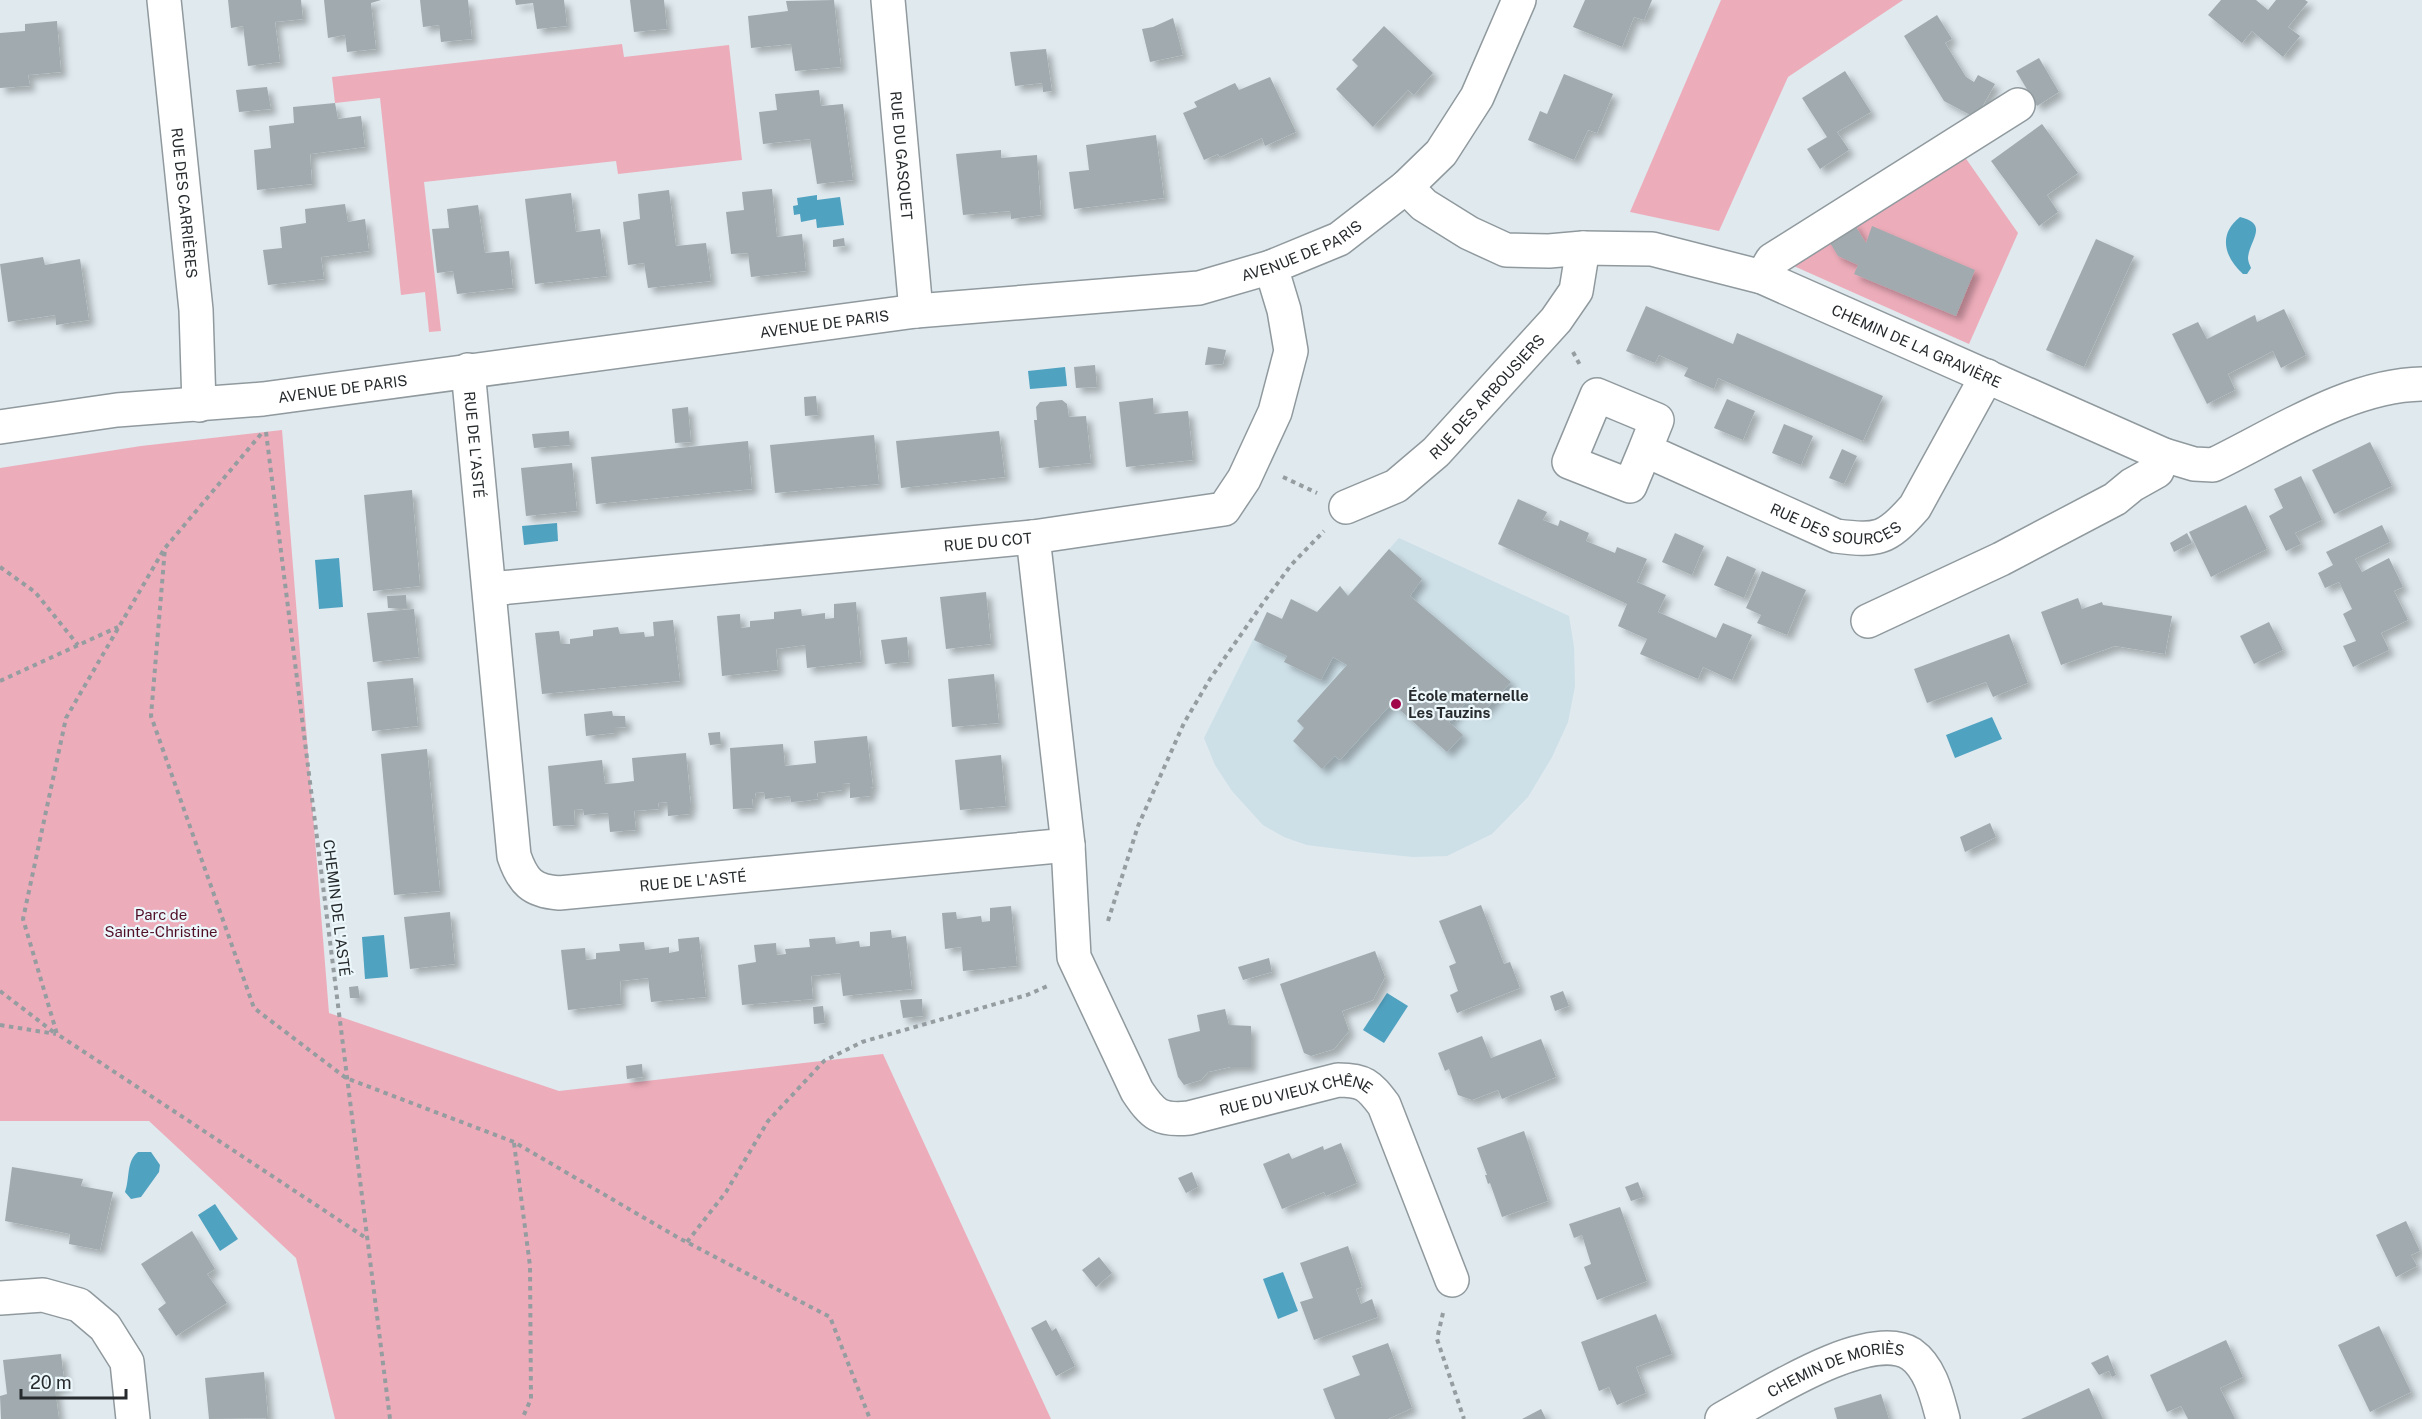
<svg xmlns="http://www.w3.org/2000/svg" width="2422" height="1419" viewBox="0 0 2422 1419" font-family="'Public Sans',sans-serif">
<defs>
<filter id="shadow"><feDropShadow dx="5.5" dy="5.5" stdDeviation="3" flood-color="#0004"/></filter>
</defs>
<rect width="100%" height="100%" fill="#dfe9ee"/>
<polygon fill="#cddfe7" points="1399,538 1569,616 1574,647 1575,686 1568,722 1552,757 1528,797 1492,834 1447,856 1413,857 1355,851 1307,845 1284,837 1263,825 1232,791 1215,765 1204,738 1267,612 1282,619 1291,599 1317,612 1340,586 1348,595"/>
<g fill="#edacba">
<polygon points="1721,0 1903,0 1788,77 1719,231 1630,212"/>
<polygon points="622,44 624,57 729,45 742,160 618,174 616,161 424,182 441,331 429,332 425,292 401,295 380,98 335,103 332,77"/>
<polygon points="1962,153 2018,233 1969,344 1787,263"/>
<polygon points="282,430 329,1013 559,1091 883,1054 1051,1419 335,1419 296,1258 149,1121 0,1121 0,468 141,446"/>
</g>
<g fill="#50a2c1">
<polygon points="817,195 817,200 840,197 844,225 817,228 816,219 801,222 800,214 794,215 793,206 798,205 797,198"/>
<path d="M2240,217c30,7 9,24 8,41 0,4 2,7 3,10l-4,6h-4c-19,-17 -25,-40 -3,-57z"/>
<polygon points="1065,367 1067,386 1030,389 1028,371"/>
<polygon points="557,523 558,541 524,545 522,526"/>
<polygon points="339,558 343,607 319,609 315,560"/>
<polygon points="1992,717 2002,739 1955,758 1946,735"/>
<polygon points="384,935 388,977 365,979 362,937"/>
<polygon points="1387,993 1408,1006 1384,1043 1363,1030"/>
<path d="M138,1152h13l9,13 -1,7 -18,25 -10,2 -6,-7c5,-13 1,-31 13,-40z"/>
<polygon points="215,1204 238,1239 220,1251 198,1215"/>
<polygon points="1283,1272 1298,1311 1278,1319 1263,1279"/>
</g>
<g fill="#a1abaf" filter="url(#shadow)">
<polygon points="228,0 301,0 303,19 275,22 280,62 248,66 243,26 231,28"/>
<polygon points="324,0 381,0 371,3 376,49 347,52 345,35 328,38"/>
<polygon points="420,0 468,0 472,39 441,42 439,25 423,27"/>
<polygon points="515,0 564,0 567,26 537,29 533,3 516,5"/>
<polygon points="630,0 664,0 667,29 634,32"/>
<polygon points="834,0 841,67 795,71 791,44 751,48 748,16 788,11 786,1"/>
<polygon points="1585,0 1652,0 1644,20 1634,17 1622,47 1573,27"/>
<polygon points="2221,0 2256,0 2268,10 2276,0 2305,0 2308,2 2288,27 2300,36 2283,57 2252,31 2242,43 2208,15"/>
<polygon points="1937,15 1952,39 1945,43 1966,77 1974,82 1978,75 1995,84 1976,118 1944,101 1904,36"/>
<polygon points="1173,18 1183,55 1150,62 1142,29 1153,27"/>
<polygon points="57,21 61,72 28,75 30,86 0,88 0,33 25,31 25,24"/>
<polygon points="1384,26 1433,73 1414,95 1408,90 1373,127 1336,89 1358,66 1352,60"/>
<polygon points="1046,49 1052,91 1043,92 1042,83 1015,86 1010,52"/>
<polygon points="2039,58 2059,92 2037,106 2016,71"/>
<polygon points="1845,71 1871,112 1837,132 1849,150 1820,169 1807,149 1827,137 1802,98"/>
<polygon points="1564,74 1613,94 1597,133 1588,130 1574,160 1528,140 1540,111 1547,114"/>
<polygon points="1270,77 1296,132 1265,146 1262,138 1220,157 1218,154 1204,160 1183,113 1197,107 1194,102 1235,83 1239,90"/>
<polygon points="267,87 271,109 239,112 236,90"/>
<polygon points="819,90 821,106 843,104 853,180 817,184 810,139 763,144 759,112 777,110 775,94"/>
<polygon points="335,103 338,119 361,116 365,147 310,154 312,184 257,190 254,150 271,148 269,126 294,123 293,107"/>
<polygon points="2042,124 2078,173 2047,195 2058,212 2039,226 1991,161"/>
<polygon points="1156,135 1164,198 1074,209 1069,172 1089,170 1086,145"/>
<polygon points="1001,150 1001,158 1037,155 1041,215 1011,219 1010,211 963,215 956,154"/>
<polygon points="772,189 777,237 802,234 806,271 751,277 748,253 731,254 726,212 744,210 742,192"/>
<polygon points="669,190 676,246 706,243 711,281 648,288 644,263 628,265 623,222 640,219 638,194"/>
<polygon points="571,193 576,232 600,229 607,276 535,284 525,199"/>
<polygon points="345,204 348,222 365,219 369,251 321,257 324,279 268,285 263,250 282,248 280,227 306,223 305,209"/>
<polygon points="478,205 485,253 509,251 513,288 457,294 453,271 437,273 432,229 449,228 447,209"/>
<polygon points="1853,222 1866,243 1872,226 1975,270 1956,316 1854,274 1858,265 1838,256 1827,238"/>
<polygon points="844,238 845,246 833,247 833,240"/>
<polygon points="2096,239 2134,256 2084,367 2046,350"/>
<polygon points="43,257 45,265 80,259 89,320 56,325 55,315 8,322 0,264"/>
<polygon points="1646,306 1733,344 1737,333 1883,396 1863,441 1718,378 1714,389 1684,376 1688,368 1659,355 1655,363 1626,351"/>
<polygon points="2284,309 2306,355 2281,368 2273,351 2228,374 2235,390 2207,404 2172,334 2198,322 2207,339 2255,315 2257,322"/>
<polygon points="1208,347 1226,350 1223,364 1205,365"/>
<polygon points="1095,365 1097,387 1076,388 1074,367"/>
<polygon points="816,396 818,415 805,416 804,397"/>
<polygon points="1153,398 1154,414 1188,411 1193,460 1126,467 1119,402"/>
<polygon points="1727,399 1755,411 1743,440 1714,428"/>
<polygon points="1062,400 1067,404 1069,417 1086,416 1091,463 1039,468 1034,420 1037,420 1036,407 1040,402"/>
<polygon points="688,407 691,442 675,443 672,409"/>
<polygon points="1784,424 1813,436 1801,465 1772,453"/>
<polygon points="569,431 570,445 534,448 532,434"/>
<polygon points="999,431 1005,477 901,488 896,441"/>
<polygon points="874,435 879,484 775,493 770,445"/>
<polygon points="748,441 752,489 596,504 591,457"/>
<polygon points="2370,442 2392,486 2334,514 2312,470"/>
<polygon points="1842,449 1857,456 1844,484 1829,478"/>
<polygon points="572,463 577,511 526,516 521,468"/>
<polygon points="2301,476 2322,520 2295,533 2301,544 2286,551 2269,516 2283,508 2274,489"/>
<polygon points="412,490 420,586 373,591 364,495"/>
<polygon points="1518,499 1547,512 1543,520 1558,526 1560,520 1589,533 1586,541 1615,553 1617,547 1647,559 1637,582 1666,595 1658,612 1716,638 1723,623 1752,635 1732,680 1703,667 1698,679 1640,654 1647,639 1618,626 1627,604 1498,544"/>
<polygon points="2246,505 2267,549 2211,577 2189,532"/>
<polygon points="2382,525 2390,542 2355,559 2362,572 2389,558 2403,587 2394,591 2408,620 2381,633 2389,650 2353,667 2343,646 2356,641 2343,614 2352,609 2339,582 2325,588 2318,573 2333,565 2326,552"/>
<polygon points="1675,533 1704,546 1692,575 1662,562"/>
<polygon points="2187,533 2192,543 2174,552 2170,543"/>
<polygon points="1389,549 1422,579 1410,596 1511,682 1482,713 1468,700 1449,722 1463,735 1447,752 1392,703 1340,760 1335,756 1322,769 1293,741 1304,728 1297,721 1347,665 1333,657 1321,680 1284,662 1287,656 1254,640 1267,612 1282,619 1291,599 1317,612 1340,586 1348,596"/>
<polygon points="1727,556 1756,569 1744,598 1714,585"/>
<polygon points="1762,571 1806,590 1787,635 1757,623 1761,615 1746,608"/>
<polygon points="986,592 991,644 946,649 940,597"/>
<polygon points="406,595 407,608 388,608 387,596"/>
<polygon points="2078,598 2082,609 2102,602 2103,605 2172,616 2165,654 2115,646 2061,665 2041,612"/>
<polygon points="856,602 861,662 807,668 805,645 776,649 778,670 722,676 717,616 740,614 741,628 750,627 750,621 774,619 774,612 801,609 802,616 825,613 825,619 834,618 834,604"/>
<polygon points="414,609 419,657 373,662 367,613"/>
<polygon points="673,620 680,681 542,694 535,633 559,631 561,644 570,644 570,639 593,636 593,630 618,627 620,634 644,632 645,637 654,636 653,622"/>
<polygon points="2269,622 2283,650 2254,664 2240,636"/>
<polygon points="2009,634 2028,683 1993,697 1986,682 1927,703 1914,669"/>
<polygon points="907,637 909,662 885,664 881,640"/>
<polygon points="994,674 999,723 952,727 948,679"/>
<polygon points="413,678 418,726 372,731 367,682"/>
<polygon points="612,711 613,716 625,716 626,727 614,728 614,733 586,736 584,714"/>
<polygon points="720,732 721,744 710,745 708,733"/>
<polygon points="867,736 873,787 870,788 870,796 850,798 850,783 842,784 842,790 817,793 818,799 804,801 791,802 790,796 765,799 764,792 755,793 756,799 752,799 753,808 733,809 730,748 783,744 785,766 816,763 814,741"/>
<polygon points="427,749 440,891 394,895 381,754"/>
<polygon points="686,753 691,806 689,806 689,814 668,816 667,802 658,803 659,809 634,811 636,830 610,832 608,813 584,815 583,809 574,810 575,825 553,826 548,766 602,760 605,784 618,783 634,781 632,758"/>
<polygon points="1001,755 1006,806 960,810 955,760"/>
<polygon points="1990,823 1996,837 1965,852 1960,837"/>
<polygon points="1481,905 1504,964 1510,962 1520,988 1457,1013 1450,995 1458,991 1449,966 1456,963 1439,921"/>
<polygon points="1011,906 1017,966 963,971 961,947 945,949 942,913 956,912 957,919 981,916 982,922 990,921 990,908"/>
<polygon points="450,912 455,964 410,969 404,917"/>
<polygon points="891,930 892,938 906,936 912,989 843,996 840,973 811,976 813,999 742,1005 738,965 756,962 754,945 776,943 777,955 786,954 785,949 810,947 809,939 835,937 836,944 859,941 860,947 870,946 870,932"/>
<polygon points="699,937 706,997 651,1002 648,978 620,981 621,1004 568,1010 561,950 585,948 586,960 596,959 596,953 620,951 619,944 644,942 645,950 669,947 669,953 679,951 678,939"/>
<polygon points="1375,951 1385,977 1373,1000 1342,1011 1349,1031 1334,1049 1311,1056 1304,1053 1280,984"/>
<polygon points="1269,958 1272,972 1243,980 1238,967"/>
<polygon points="358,986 360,998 350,998 349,987"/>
<polygon points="1563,991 1569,1006 1555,1011 1550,996"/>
<polygon points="922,999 923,1016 903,1018 900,1000"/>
<polygon points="823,1006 825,1023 814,1024 813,1007"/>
<polygon points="1225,1009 1229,1025 1251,1026 1251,1067 1230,1067 1208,1072 1201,1080 1184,1085 1178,1077 1168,1039 1200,1031 1197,1015"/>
<polygon points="1482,1036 1491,1058 1541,1039 1556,1077 1502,1099 1498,1090 1472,1100 1458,1095 1449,1069 1445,1071 1438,1053"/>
<polygon points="642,1064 643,1077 627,1079 626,1066"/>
<polygon points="1524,1131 1548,1201 1502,1217 1490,1183 1488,1184 1485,1175 1487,1175 1477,1148"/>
<polygon points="1341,1143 1357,1183 1326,1196 1324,1192 1282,1209 1263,1164 1289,1153 1292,1159 1323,1146 1324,1150"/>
<polygon points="12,1167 83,1179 81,1186 113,1192 100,1250 69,1244 70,1234 5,1221"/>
<polygon points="1192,1172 1198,1187 1186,1193 1178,1178"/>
<polygon points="1638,1182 1644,1197 1631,1201 1625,1187"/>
<polygon points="1620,1207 1647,1281 1597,1300 1584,1267 1591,1264 1582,1235 1574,1238 1569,1224"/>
<polygon points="2406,1221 2420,1251 2411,1255 2417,1266 2396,1277 2376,1235"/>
<polygon points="192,1231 215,1269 207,1274 227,1303 176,1336 158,1309 166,1303 141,1264"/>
<polygon points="1348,1246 1362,1287 1356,1289 1361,1304 1372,1299 1378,1317 1314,1340 1300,1302 1313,1298 1300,1263"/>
<polygon points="1099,1257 1112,1273 1096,1287 1082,1270"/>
<polygon points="1656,1314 1672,1354 1636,1367 1646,1393 1617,1405 1609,1387 1599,1391 1581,1342"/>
<polygon points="1046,1320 1052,1331 1056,1328 1075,1366 1056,1376 1031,1328"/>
<polygon points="2379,1326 2411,1392 2370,1412 2338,1345"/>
<polygon points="2226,1340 2243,1377 2220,1388 2235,1419 2188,1419 2181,1406 2167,1412 2150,1375"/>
<polygon points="1388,1343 1412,1408 1388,1419 1335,1419 1323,1389 1360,1375 1352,1356"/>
<polygon points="61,1354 65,1387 55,1388 59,1419 1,1419 0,1396 7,1394 3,1360"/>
<polygon points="2108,1355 2116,1375 2112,1377 2109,1371 2099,1375 2091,1363"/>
<polygon points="264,1372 268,1418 209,1419 205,1378"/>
<polygon points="2089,1388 2103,1419 2021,1419"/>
<polygon points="1881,1394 1889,1419 1837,1419 1834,1408"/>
<polygon points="1541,1409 1546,1419 1522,1419"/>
</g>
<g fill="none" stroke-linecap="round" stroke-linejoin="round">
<defs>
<g id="minor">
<path id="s1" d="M164,0l32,310 3,95"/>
<path id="s2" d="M888,0l28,311"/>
<path id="s3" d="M1406,187l18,18 45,28 37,17 43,1 34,-3 69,1 110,28 402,178 30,9 19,1c64,-31 137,-80 209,-81"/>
<polyline points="1762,277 1772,260 2018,105"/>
<path id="s4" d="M468,370l46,486c9,26 18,35 45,37l509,-48 -35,-308"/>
<path id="s5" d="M0,427l117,-17 146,-11 653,-88 283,-23 72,-21 68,-28 67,-52 35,-34 36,-56 42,-97"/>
<path id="s6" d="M1645,450l-15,36 -61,-24 28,-67 60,25 -12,30 191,86c42,5 50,4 79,-29l72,-131"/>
<path id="s7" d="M1346,507l50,-21 40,-34 120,-132 20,-29 7,-43"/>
<path id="s8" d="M490,589l543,-52 191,-28 20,-30 31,-67 16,-61 -7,-41 -13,-43"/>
<polyline points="1868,621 2001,559 2115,499 2132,485 2157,471 2164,455"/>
<path id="s9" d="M1068,845l6,112 63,134c16,24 23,30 52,27l149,-38c26,0 31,5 46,25l68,175"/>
<polyline points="0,1298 43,1295 79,1305 105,1327 127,1362 133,1419"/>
<path id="s10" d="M1722,1419c39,-21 147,-92 189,-65 20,14 26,43 32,65"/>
</g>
</defs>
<use href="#minor" stroke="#909a9e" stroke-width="36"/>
<g stroke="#969da1" stroke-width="4" stroke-dasharray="4.5 4.5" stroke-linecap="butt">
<polyline points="1573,352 1581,367"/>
<polyline points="266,432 390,1419"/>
<polyline points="261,434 165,548 151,716 254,1008 346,1078 514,1142 677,1237 830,1317 870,1419"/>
<polyline points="1283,477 1317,493"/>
<polyline points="163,551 66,718 23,919 57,1034 366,1238"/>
<polyline points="0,567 35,592 78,645"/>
<polyline points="0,681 118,627"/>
<polyline points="1108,921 1138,826 1184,723 1210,679 1263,603 1291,565 1324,531"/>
<polyline points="0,991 56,1034"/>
<polyline points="0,1025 56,1034"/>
<polyline points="514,1143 530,1266 531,1399 522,1419"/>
<polyline points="687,1242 726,1192 768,1121 824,1061 862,1042 1027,995 1050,985"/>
<polyline points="1443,1313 1437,1339 1464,1419"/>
</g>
<use href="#minor" stroke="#fff" stroke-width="33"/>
</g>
<circle fill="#a1084b" stroke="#ecf7fb" stroke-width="2" cx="1396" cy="704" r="6"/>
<g text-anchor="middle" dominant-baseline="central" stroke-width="4.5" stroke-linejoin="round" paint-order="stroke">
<g font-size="15" fill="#272b2d" stroke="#ecf7fb">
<text stroke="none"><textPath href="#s2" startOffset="156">RUE DU GASQUET</textPath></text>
<text stroke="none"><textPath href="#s1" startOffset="204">RUE DES CARRIÈRES</textPath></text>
<text stroke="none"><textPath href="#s5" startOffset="1317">AVENUE DE PARIS</textPath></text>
<text stroke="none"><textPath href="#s5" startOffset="831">AVENUE DE PARIS</textPath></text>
<text stroke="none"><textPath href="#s3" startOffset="548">CHEMIN DE LA GRAVIÈRE</textPath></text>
<text stroke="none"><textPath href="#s5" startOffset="345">AVENUE DE PARIS</textPath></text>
<text stroke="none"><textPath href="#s7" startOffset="182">RUE DES ARBOUSIERS</textPath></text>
<text stroke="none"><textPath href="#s4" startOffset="75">RUE DE L'ASTÉ</textPath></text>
<text stroke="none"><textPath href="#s6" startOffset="482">RUE DES SOURCES</textPath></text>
<text stroke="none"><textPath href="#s8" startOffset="500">RUE DU COT</textPath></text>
<text stroke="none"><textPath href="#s4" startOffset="686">RUE DE L'ASTÉ</textPath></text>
<text transform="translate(337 908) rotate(83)">CHEMIN DE L'ASTÉ</text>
<text stroke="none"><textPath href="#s9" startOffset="434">RUE DU VIEUX CHÊNE</textPath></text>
<text stroke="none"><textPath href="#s10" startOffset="126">CHEMIN DE MORIÈS</textPath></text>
</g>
<g font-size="15" font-weight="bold" fill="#272b2d" stroke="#ecf7fb" text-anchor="start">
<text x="1408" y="695">École maternelle<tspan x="1408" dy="17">Les Tauzins</tspan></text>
</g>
<g font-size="15" fill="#510f26" stroke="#ecf7fb">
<text x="161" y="914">Parc de<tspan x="161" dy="17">Sainte-Christine</tspan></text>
</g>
</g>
<path d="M21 1389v9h105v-9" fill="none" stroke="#272b2d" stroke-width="3"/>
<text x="30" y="1389" font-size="18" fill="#272b2d" stroke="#ecf7fb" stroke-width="4.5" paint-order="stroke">20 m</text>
</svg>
